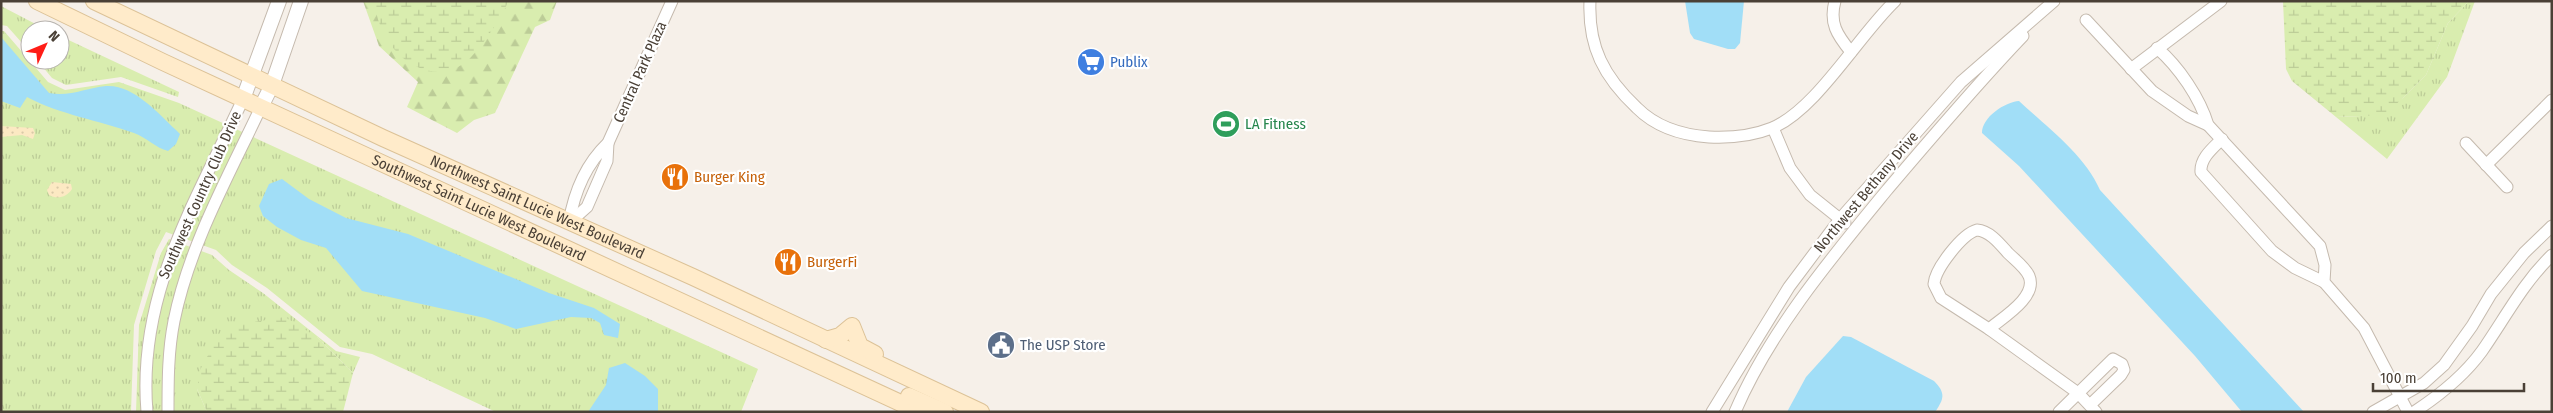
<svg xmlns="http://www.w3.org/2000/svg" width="2553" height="413" viewBox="0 0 2553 413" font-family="'Fira Sans Condensed',sans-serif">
<defs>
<pattern id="grass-tufts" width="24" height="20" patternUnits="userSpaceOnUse" patternTransform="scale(1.25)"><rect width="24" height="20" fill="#d9edaf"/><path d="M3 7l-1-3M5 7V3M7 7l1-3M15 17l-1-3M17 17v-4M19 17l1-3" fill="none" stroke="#bccc97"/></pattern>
<pattern id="forest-firs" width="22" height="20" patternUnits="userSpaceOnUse" patternTransform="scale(1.25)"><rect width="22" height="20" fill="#d9edaf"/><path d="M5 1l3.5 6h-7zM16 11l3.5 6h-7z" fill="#bccc97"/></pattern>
<pattern id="wetland-marsh" width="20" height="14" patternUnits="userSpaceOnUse" patternTransform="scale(1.25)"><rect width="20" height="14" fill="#d9edaf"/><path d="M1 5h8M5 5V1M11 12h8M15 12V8" fill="none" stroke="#bccc97"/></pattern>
<pattern id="sand-dots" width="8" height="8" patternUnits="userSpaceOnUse" patternTransform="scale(1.25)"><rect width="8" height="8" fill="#fce9c3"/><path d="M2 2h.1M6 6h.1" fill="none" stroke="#dac9a8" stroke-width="1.8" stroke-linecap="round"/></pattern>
</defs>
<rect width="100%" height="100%" fill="#f6f0e9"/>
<g fill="url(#grass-tufts)">
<polygon points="2469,1 2475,1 2447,77 2387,159 2336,117 2361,116 2403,98 2426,75 2448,23"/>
<polygon points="1,6 47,30 30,30 30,52 7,26 1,25"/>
<polygon points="1,31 4,31 48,82 65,90 119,82 179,103 758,369 741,412 496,412 372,354 340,347 267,288 232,265 216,250 166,232 156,251 134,325 131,412 1,412"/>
<polygon points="60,36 179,92 178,97 121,77 66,85 52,78 37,60 60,60"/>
<polygon points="169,239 212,255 229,270 263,293 336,351 360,357 353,373 317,337 197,389 207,412 136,412 139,325 161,253"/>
</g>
<polygon fill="url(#forest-firs)" points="363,1 557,1 550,20 535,27 495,113 474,120 457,133 407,107 418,82 379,46"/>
<g fill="url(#wetland-marsh)">
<path d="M377,1h131c-4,14 -32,55 -45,63 -28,19 -63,0 -77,-27 -6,-12 -12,-22 -9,-36z"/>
<polygon points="2283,1 2469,1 2448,23 2426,75 2403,98 2384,115 2336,117 2292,81 2286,69"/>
<polygon points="285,317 317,337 353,373 343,412 207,412 197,389 200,370 220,333 235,325"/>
</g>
<g fill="url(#sand-dots)">
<polygon points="1,126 33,128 35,133 33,139 22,135 1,137"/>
<path d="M52,182l19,2 1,5c-5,8 -15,11 -23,6l-2,-5z"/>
</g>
<g fill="#a1def7">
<polygon points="1685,1 1744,1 1740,43 1735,49 1728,49 1694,39 1690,33"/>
<path d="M1,37l48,56c21,4 37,-5 57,-7 27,-2 52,27 70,44l4,4 -4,10 -8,7c-12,-3 -21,-13 -34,-18 -36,-13 -73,-18 -107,-36l-7,11 -19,-7z"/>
<path d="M2019,101c28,26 66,54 81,89l204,222h-62l-47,-56 -176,-190 -37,-33c0,-16 23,-31 37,-32z"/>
<polygon points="282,179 309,199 346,218 408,234 549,293 594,308 620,324 618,338 604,335 600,323 591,318 571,317 516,329 485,318 362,291 326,248 301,240 277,227 263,216 259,206 269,184"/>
<path d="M1843,336l8,1 83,44c12,12 10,18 1,31h-148l19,-35z"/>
<polygon points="625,363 645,376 658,389 658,412 588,412 606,385 609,368"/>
</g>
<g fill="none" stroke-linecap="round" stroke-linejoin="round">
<defs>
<g id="minor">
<path d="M1590,1c-2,46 14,76 47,107 19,19 44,27 72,29 20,1 43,-1 63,-9 44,-18 87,-93 123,-127"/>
<path d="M1835,1c-6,22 2,34 16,51"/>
<polyline points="2086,20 2152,91 2188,116 2208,125"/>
<path d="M2157,48c22,19 43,50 51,77l112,121 5,19 -1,17 40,46 44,84"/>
<polyline points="2131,69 2221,1"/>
<polyline points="1773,128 1790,168 1810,195 1845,223"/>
<path d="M2222,139c-9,9 -22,19 -21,33l71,79 23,17 29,14"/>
<polyline points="2466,143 2507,187"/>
<polyline points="2486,165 2552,100"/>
<path d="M569,223c5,-31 16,-58 39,-80l64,-142"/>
<polyline points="569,223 587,207 607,161 608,143"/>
<path d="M1977,230c13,1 23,14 31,23 7,7 17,14 21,23 9,21 -27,42 -40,53l-48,-31 -7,-14c1,-15 28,-50 43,-54z"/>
<polyline points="1989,329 2078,393 2096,412"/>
<path d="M147,412c-10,-119 49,-210 96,-313"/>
<path d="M168,412c0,-31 0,-61 6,-91 15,-75 55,-146 87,-214"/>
<polyline points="1712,412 1789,287 1840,219 1961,82 2054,1"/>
<path d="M1735,412c34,-80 97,-155 152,-222 45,-53 89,-105 136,-154"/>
<polyline points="2059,412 2113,359 2122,364 2124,370 2121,375 2090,405"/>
<polyline points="2373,412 2424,383 2444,365 2472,326 2491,294 2524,253 2552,226"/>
<path d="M2414,412c26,-17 50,-36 68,-61 23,-33 41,-68 70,-96"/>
</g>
<g id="tertiary">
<polyline points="243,99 279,1"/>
<polyline points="261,107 272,85 301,1"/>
</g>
<g id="secondary">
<path id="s1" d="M37,1l126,61 757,350"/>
<path id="s2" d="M94,1l289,137 310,139 288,135"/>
<polyline points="826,340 840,336 852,326 860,346 875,354"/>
<polyline points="909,396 945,412"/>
</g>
</defs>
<use href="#minor" stroke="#c5baae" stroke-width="13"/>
<use href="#tertiary" stroke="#c5baae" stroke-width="16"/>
<use href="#secondary" stroke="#dcc297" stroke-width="18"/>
<use href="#minor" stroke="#fff" stroke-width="11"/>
<use href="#tertiary" stroke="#fff" stroke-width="14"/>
<use href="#secondary" stroke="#ffebca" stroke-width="16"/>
</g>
<defs>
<symbol id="supermarket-disc" viewBox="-11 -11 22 22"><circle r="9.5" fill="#3f7fe0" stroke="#fff"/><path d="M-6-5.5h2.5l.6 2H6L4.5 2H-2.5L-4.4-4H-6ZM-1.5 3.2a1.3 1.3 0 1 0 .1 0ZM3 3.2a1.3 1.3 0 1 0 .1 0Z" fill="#fff"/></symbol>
<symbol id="stadium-disc" viewBox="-11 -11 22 22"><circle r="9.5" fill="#2e9e5b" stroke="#fff"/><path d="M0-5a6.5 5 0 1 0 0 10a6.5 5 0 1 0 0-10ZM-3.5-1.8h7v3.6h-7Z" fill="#fff"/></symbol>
<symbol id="restaurant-disc" viewBox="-11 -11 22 22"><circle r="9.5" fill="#e8710a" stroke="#fff"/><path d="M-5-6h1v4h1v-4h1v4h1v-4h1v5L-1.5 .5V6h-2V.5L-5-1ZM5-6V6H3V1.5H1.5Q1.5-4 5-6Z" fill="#fff"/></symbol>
<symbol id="civic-disc" viewBox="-11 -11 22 22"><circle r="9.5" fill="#5c6f8a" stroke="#fff"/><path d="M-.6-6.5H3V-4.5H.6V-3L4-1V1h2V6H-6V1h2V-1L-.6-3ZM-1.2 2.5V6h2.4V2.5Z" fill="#fff"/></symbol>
</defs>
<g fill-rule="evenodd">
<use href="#supermarket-disc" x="1075" y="46" width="32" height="32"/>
<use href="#stadium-disc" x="1210" y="108" width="32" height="32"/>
<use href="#restaurant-disc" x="659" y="161" width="32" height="32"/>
<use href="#restaurant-disc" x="772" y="246" width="32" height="32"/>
<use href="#civic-disc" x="985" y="329" width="32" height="32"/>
</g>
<g text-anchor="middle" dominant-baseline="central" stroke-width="4.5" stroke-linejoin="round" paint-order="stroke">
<g font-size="15" fill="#366cbe" stroke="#fff" text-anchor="start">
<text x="1110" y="62">Publix</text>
</g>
<g font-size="15" fill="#4a4036" stroke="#fff">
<text transform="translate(640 72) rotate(-66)">Central Park Plaza</text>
<text transform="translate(1866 192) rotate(-50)">Northwest Bethany Drive</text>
<text transform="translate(200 195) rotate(-66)">Southwest Country Club Drive</text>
<text stroke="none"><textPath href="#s1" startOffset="488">Southwest Saint Lucie West Boulevard</textPath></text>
<text stroke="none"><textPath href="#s2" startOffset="489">Northwest Saint Lucie West Boulevard</textPath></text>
</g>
<g font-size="15" fill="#27864d" stroke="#fff" text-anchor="start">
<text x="1245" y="124">LA Fitness</text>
</g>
<g font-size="15" fill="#c56008" stroke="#fff" text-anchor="start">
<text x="694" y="177">Burger King</text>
<text x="807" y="262">BurgerFi</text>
</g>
<g font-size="15" fill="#4e5e75" stroke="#fff" text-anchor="start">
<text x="1020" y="345">The USP Store</text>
</g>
</g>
<rect width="2553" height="413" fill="none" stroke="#4a4036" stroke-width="5"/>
<g transform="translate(45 45) rotate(46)"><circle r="24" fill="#ffffff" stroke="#b7b3af"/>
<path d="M0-4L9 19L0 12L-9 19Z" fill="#ff1d17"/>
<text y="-8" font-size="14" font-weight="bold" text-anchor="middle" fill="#4a4036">N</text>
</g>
<path d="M2373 383v8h151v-8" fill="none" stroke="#4a4036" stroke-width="2.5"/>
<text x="2380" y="383" font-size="15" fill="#4a4036" stroke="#ffffff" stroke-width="4" paint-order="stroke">100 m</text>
</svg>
